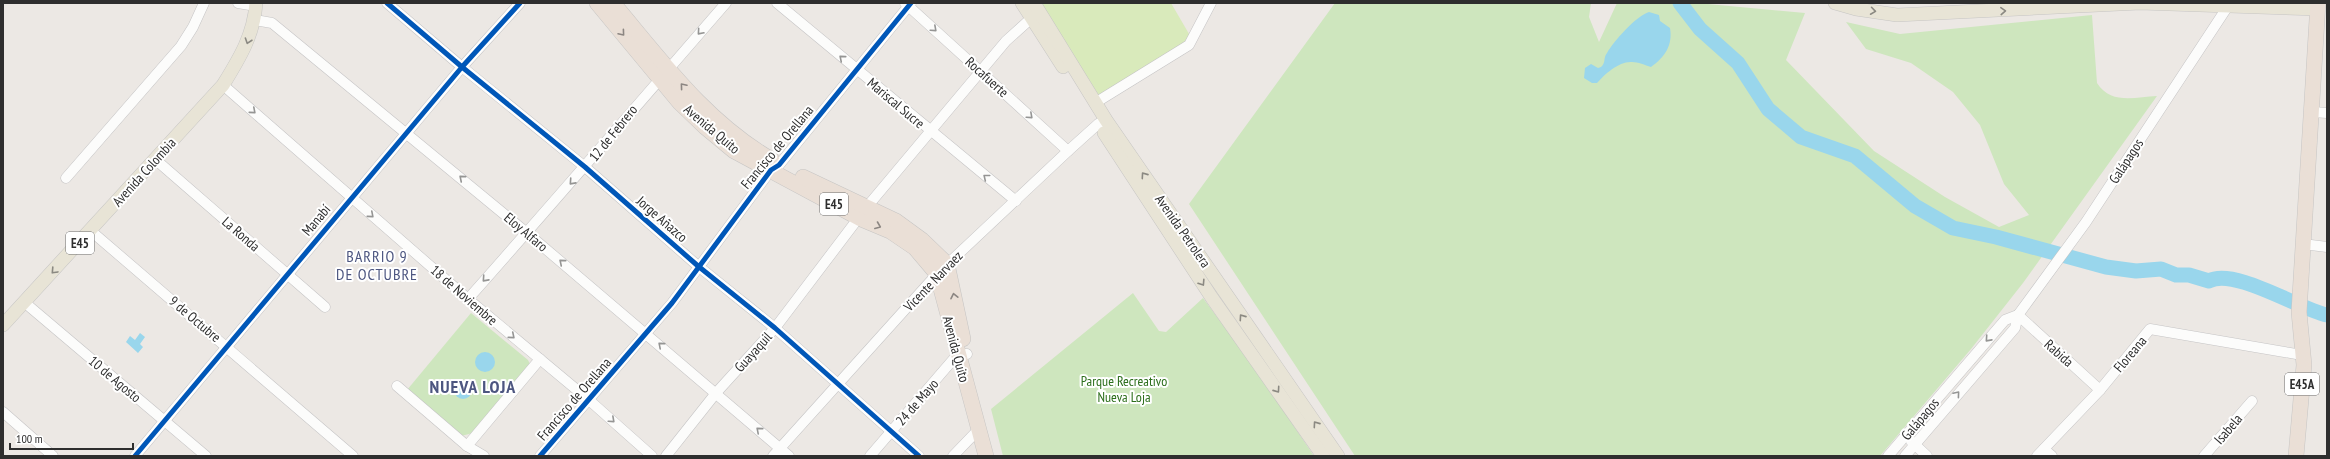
<svg xmlns="http://www.w3.org/2000/svg" width="2330" height="459" viewBox="0 0 2330 459" font-family="'PT Sans Narrow',sans-serif">
<rect width="100%" height="100%" fill="#ece8e4"/>
<g fill="#cee6be">
<path d="M1335,3h256l-2,14 10,25 18,-39h80l108,10 -19,47 88,91 71,46 54,30 30,-12 -25,-31 -24,-59 -27,-33 -42,-29 -45,-14 -20,-27 54,12 192,-19 5,68c14,22 38,14 60,13l-134,187 -52,66 -91,107h-525l-166,-252z"/>
<polygon points="1133,293 1159,331 1166,332 1203,298 1252,364 1314,456 1003,456 991,409"/>
<polygon points="471,313 528,360 531,366 473,433 461,436 407,390"/>
</g>
<polygon fill="#d9eabb" points="1037,3 1171,3 1192,39 1098,98"/>
<g fill="#99d6ec">
<path d="M1649,12l10,3 1,6 10,7c3,17 -5,29 -19,39 -6,-2 -13,-5 -19,-5 -13,-1 -27,12 -35,21h-5l-8,-5 1,-10 6,-4 7,4 3,-1c5,-4 2,-9 6,-14 7,-12 29,-37 42,-41z"/>
<polygon points="140,333 145,337 140,344 143,347 138,353 126,342 130,336 135,340"/>
<circle cx="485" cy="362" r="10"/>
<circle cx="463" cy="390" r="9"/>
</g>
<g fill="none" stroke-linecap="round" stroke-linejoin="round">
<path stroke="#99d6ec" stroke-width="15" d="M1680,3l20,26 38,34 30,46 33,28 54,19 60,50 38,22 43,9 110,30 30,4 25,-2 15,6h13l20,6c25,-14 92,29 118,34"/>
<defs>
<g id="minor">
<polyline points="238,3 256,6"/>
<polyline points="387,3 462,67 585,167 698,266 775,328 919,456"/>
<polyline points="777,3 1016,201"/>
<polyline points="905,3 1068,151"/>
<polyline points="255,20 272,23 527,233 789,456"/>
<polyline points="223,85 468,299 589,400 652,456"/>
<polyline points="1095,103 1189,45 1211,3"/>
<polyline points="2313,112 2327,113"/>
<polyline points="156,160 325,307"/>
<polyline points="66,178 181,46 193,27 204,3"/>
<polyline points="91,231 353,456"/>
<polyline points="2303,244 2327,247"/>
<path d="M468,299c87,-98 172,-197 258,-296"/>
<polyline points="24,302 206,456"/>
<polyline points="2018,315 2100,390"/>
<polyline points="397,386 467,446 484,456"/>
<polyline points="3,412 53,456"/>
<polyline points="1911,441 1927,456"/>
<polyline points="467,446 540,359"/>
<polyline points="2044,449 2052,456"/>
<polyline points="135,456 462,67 520,3"/>
<polyline points="540,456 672,303 771,170 779,165 911,3"/>
<polyline points="666,456 716,393 775,328 866,208 1006,41 1036,14"/>
<polyline points="773,456 937,274 1068,151 1098,124 1106,120"/>
<polyline points="870,456 957,355 967,354"/>
<polyline points="953,456 978,430"/>
<polyline points="1888,456 2005,320 2018,315"/>
<polyline points="1905,456 2015,328 2018,315 2086,222 2230,3"/>
<polyline points="2037,456 2100,390 2150,329 2302,355"/>
<polyline points="2204,456 2252,401"/>
</g>
<g id="major">
<polyline points="1022,3 1063,67"/>
<polyline points="1034,3 1106,120 1338,456"/>
<polyline points="1835,3 1856,9 1897,15 2140,3 2318,9"/>
<polyline points="1104,133 1212,298 1323,456"/>
<path d="M3,325l220,-240c16,-26 31,-50 33,-82"/>
</g>
<g id="highway">
<polyline points="597,3 679,102 705,127 734,151 859,218 890,231 915,248 937,274 986,456"/>
<path d="M613,3c49,58 92,118 159,157"/>
<polyline points="803,177 896,221 922,240 947,264 963,339"/>
<polyline points="2296,456 2304,365 2299,312 2318,3"/>
</g>
</defs>
<use href="#minor" stroke="#c5c4c5" stroke-width="11"/>
<use href="#major" stroke="#c6c5c4" stroke-width="14"/>
<use href="#highway" stroke="#c6c5c4" stroke-width="16"/>
<use href="#minor" stroke="#fcfcfb" stroke-width="10"/>
<use href="#major" stroke="#e8e4d6" stroke-width="13"/>
<use href="#highway" stroke="#eadfd6" stroke-width="15"/>
<defs>
<g id="cycleway">
<polyline points="387,3 462,67 585,167 698,266 775,328 919,456"/>
<polyline points="135,456 462,67 520,3"/>
<polyline points="540,456 672,303 771,170 779,165 911,3"/>
</g>
</defs>
<use href="#cycleway" stroke="#fff" stroke-width="8"/>
<use href="#cycleway" stroke="#0057b8" stroke-width="5"/>
</g>
<defs><path id="oneway-chevron" d="M-2-3.5L2.5 0L-2 3.5" fill="none" stroke-width="1.6" stroke-linecap="round" stroke-linejoin="round"/></defs>
<g stroke="#8b8982">
<use href="#oneway-chevron" transform="translate(1873 11) rotate(8)"/>
<use href="#oneway-chevron" transform="translate(2003 11) rotate(-3)"/>
<use href="#oneway-chevron" transform="translate(248 41) rotate(109)"/>
<use href="#oneway-chevron" transform="translate(1144 175) rotate(-125)"/>
<use href="#oneway-chevron" transform="translate(54 271) rotate(133)"/>
<use href="#oneway-chevron" transform="translate(1202 283) rotate(57)"/>
<use href="#oneway-chevron" transform="translate(1242 317) rotate(-125)"/>
<use href="#oneway-chevron" transform="translate(1277 390) rotate(55)"/>
<use href="#oneway-chevron" transform="translate(1316 424) rotate(-125)"/>
</g>
<g stroke="#959594">
<use href="#oneway-chevron" transform="translate(934 29) rotate(42)"/>
<use href="#oneway-chevron" transform="translate(700 32) rotate(131)"/>
<use href="#oneway-chevron" transform="translate(842 58) rotate(-140)"/>
<use href="#oneway-chevron" transform="translate(253 111) rotate(41)"/>
<use href="#oneway-chevron" transform="translate(1030 116) rotate(42)"/>
<use href="#oneway-chevron" transform="translate(986 177) rotate(-141)"/>
<use href="#oneway-chevron" transform="translate(462 178) rotate(-140)"/>
<use href="#oneway-chevron" transform="translate(572 182) rotate(132)"/>
<use href="#oneway-chevron" transform="translate(371 215) rotate(41)"/>
<use href="#oneway-chevron" transform="translate(562 262) rotate(-140)"/>
<use href="#oneway-chevron" transform="translate(485 279) rotate(132)"/>
<use href="#oneway-chevron" transform="translate(512 336) rotate(40)"/>
<use href="#oneway-chevron" transform="translate(1988 339) rotate(132)"/>
<use href="#oneway-chevron" transform="translate(661 345) rotate(-139)"/>
<use href="#oneway-chevron" transform="translate(1957 394) rotate(-50)"/>
<use href="#oneway-chevron" transform="translate(612 420) rotate(42)"/>
<use href="#oneway-chevron" transform="translate(759 430) rotate(-139)"/>
</g>
<g stroke="#8c8682">
<use href="#oneway-chevron" transform="translate(622 33) rotate(50)"/>
<use href="#oneway-chevron" transform="translate(683 86) rotate(-130)"/>
<use href="#oneway-chevron" transform="translate(878 226) rotate(22)"/>
<use href="#oneway-chevron" transform="translate(954 296) rotate(-102)"/>
</g>
<g text-anchor="middle" dominant-baseline="central" stroke-width="4" stroke-linejoin="round" paint-order="stroke">
<g fill="#fff" stroke="#6d6d6d" stroke-width="1">
<rect x="820" y="193" width="28" height="22" rx="3"/>
<rect x="66" y="232" width="28" height="22" rx="3"/>
<rect x="2285" y="373" width="34" height="22" rx="3"/>
</g>
<g font-size="13" font-weight="bold" fill="#2e2e2e">
<text x="834" y="204">E45</text>
<text x="80" y="243">E45</text>
<text x="2302" y="384">E45A</text>
</g>
<g font-size="14" fill="#2e2e2e" stroke="#fff">
<text transform="translate(987 77) rotate(42)">Rocafuerte</text>
<text transform="translate(896 103) rotate(40)">Mariscal Sucre</text>
<text transform="translate(712 129) rotate(40)">Avenida Quito</text>
<text transform="translate(613 133) rotate(-51)">12 de Febrero</text>
<text transform="translate(777 147) rotate(-50)">Francisco de Orellana</text>
<text transform="translate(2126 161) rotate(-57)">Galápagos</text>
<text transform="translate(144 172) rotate(-48)">Avenida Colombia</text>
<text transform="translate(662 219) rotate(41)">Jorge Añazco</text>
<text transform="translate(316 220) rotate(-50)">Manabí</text>
<text transform="translate(1183 231) rotate(55)">Avenida Petrolera</text>
<text transform="translate(526 232) rotate(40)">Eloy Alfaro</text>
<text transform="translate(241 234) rotate(41)">La Ronda</text>
<text transform="translate(933 281) rotate(-46)">Vicente Narvaez</text>
<text transform="translate(464 295) rotate(41)">18 de Noviembre</text>
<text transform="translate(195 319) rotate(40)">9 de Octubre</text>
<text transform="translate(956 349) rotate(75)">Avenida Quito</text>
<text transform="translate(753 352) rotate(-48)">Guayaquil</text>
<text transform="translate(2059 353) rotate(42)">Rabida</text>
<text transform="translate(2130 354) rotate(-50)">Floreana</text>
<text transform="translate(115 379) rotate(40)">10 de Agosto</text>
<text transform="translate(574 399) rotate(-49)">Francisco de Orellana</text>
<text transform="translate(917 402) rotate(-49)">24 de Mayo</text>
<text transform="translate(1920 419) rotate(-50)">Galápagos</text>
<text transform="translate(2228 429) rotate(-49)">Isabela</text>
</g>
<g font-size="14" fill="#2c6e1b" stroke="#fff">
<text x="1124" y="381">Parque Recreativo<tspan x="1124" dy="16">Nueva Loja</tspan></text>
</g>
<g font-size="16" letter-spacing="1" fill="#4d5680" stroke="#fff">
<text x="377" y="256">BARRIO 9<tspan x="377" dy="18">DE OCTUBRE</tspan></text>
</g>
<g font-size="18" font-weight="bold" letter-spacing="1" fill="#4d5680" stroke="#fff">
<text x="473" y="386">NUEVA LOJA</text>
</g>
</g>
<rect width="2330" height="459" fill="none" stroke="#2e2e2e" stroke-width="8"/>
<path d="M10 443v6h123v-6" fill="none" stroke="#2e2e2e" stroke-width="2"/>
<text x="16" y="443" font-size="12" fill="#2e2e2e" stroke="#ffffff" stroke-width="3" paint-order="stroke">100 m</text>
</svg>
